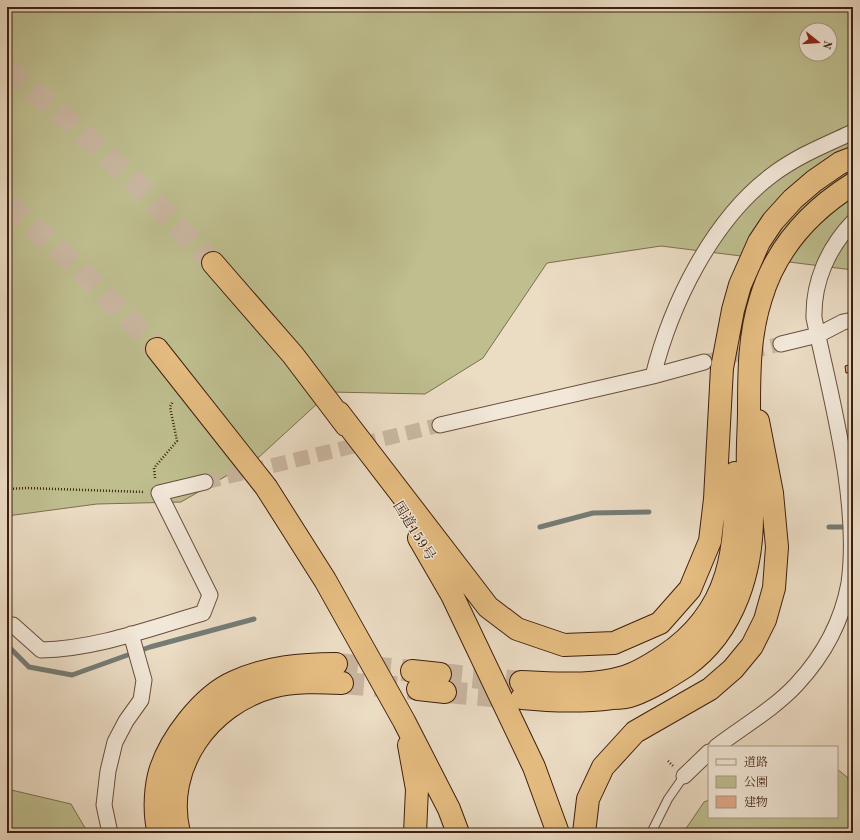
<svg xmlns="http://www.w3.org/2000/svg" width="860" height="840" font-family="'Old Standard TT','Noto Serif JP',serif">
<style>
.green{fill:#bebe8f;stroke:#7e6e4e;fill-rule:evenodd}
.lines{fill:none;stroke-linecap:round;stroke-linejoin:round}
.stream{stroke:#757c75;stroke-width:5}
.building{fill:#e0a988;stroke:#3f1f0e}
.minor-tunnel{stroke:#c9b6a0;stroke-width:15;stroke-dasharray:15 8;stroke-linecap:butt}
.trunk-tunnel{stroke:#c9b6a0;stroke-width:22;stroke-dasharray:22 11;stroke-linecap:butt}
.service-casing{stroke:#6a4e3c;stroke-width:10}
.minor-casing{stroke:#6a4e3c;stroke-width:17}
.trunk-casing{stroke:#3f1f0e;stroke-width:24}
.path{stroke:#3f1f0e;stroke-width:2.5;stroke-dasharray:1 2;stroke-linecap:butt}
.service{stroke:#f2e8d9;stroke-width:8}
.minor{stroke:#f2e8d9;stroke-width:15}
.trunk{stroke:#e6be82;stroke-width:22}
.labels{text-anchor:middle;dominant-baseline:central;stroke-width:3;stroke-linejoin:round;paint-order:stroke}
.street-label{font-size:14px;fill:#3f1f0e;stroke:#f2e8d9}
</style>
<rect width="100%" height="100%" fill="#ebdcc4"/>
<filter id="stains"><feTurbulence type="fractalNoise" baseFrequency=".005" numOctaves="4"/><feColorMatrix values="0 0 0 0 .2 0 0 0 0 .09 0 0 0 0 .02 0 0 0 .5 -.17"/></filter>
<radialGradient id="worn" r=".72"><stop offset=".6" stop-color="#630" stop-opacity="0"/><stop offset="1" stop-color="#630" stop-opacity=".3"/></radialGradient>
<path class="green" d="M7 7H853V270L661 246 547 263 483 358 425 394 330 392 259 457 181 502 97 504 7 516ZM806 30H830V54H806Z
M837 769 853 782V833H683L704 802 709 800V817H837Z
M7 789 71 804 88 833H7Z"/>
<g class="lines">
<path class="stream" d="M540 527 593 513 649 512
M829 527H848
M7 645 29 667 72 675 150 647 254 619"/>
</g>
<path class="building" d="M853 364V372L846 373 845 366Z"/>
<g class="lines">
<path class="minor-tunnel" d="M704 362 781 344
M205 482 440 425"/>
<path class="trunk-tunnel" d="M7 69 65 117 136 183 213 263
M7 204 78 267 157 349
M336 664 412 671
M440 674 521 682
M342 683 418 689
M445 692 517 698"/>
<g class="service-casing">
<path id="service" d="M651 833 668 799 684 776"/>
</g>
<g class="minor-casing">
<path id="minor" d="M781 344 818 335 843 322 853 320
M653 376C671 304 712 220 772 175 797 156 825 145 853 132
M440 425 653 376 704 362
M13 625 41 650C96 649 151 628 203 613L210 595 159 493 205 482
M716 747C742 727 774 709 797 684 823 656 842 621 849 583 860 502 831 398 814 318 813 282 828 248 853 222
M684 776 709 752
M110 833 104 805 108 771 115 742 126 721 141 700 144 680 131 634"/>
</g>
<g class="trunk-casing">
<path id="trunk" d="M213 263 293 355 346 425
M157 349 266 487 325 580 404 721 449 809 458 833
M339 413 488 607 517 629 564 645 614 643 660 623 690 589 710 541 715 499 722 368 733 310 740 285 759 242 773 221 793 199 814 181 840 163 853 158
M419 538 452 595 534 767 558 833
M412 671 440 674
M521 682C554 683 592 687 624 677 638 673 652 664 664 656 732 611 737 548 735 473
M418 689 445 692
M522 698C553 701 581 702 612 698 618 698 626 698 633 695 652 688 669 677 686 666 735 631 753 569 752 511 752 497 749 483 748 468 747 449 749 430 749 411 749 373 749 335 761 298 776 248 810 211 853 184
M409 745 417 789 415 833
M159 833C154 816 155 792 159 775 168 741 202 696 234 682 267 667 301 664 336 664
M179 833C163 767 209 704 272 687 295 681 319 682 342 683
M584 833 588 799 603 767 635 732 710 689 733 669 752 646 765 620 774 588 777 547 772 493 758 421"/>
</g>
<path class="path" d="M155 478 154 468 177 441 170 407 173 401
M7 489 27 488 144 492
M668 761 673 766"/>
<use href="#service" class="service"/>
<use href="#minor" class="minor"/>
<use href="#trunk" class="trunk"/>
</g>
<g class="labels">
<g class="street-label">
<text transform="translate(414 531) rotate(58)">国道159号</text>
</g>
</g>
<rect width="860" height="840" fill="none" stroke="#ebdcc4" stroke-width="24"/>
<rect x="8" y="8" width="844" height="824" fill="none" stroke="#3f1f0e" stroke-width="2"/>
<rect x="12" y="12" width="836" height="816" fill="none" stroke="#3f1f0e"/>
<rect x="708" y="746" width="130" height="72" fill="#f2e8d9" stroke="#aa9888"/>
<rect x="716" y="759" width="20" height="6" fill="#f2e8d9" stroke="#aa9888"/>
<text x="744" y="766" font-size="12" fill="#3f1f0e">道路</text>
<rect x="716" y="776" width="20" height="12" fill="#bebe8f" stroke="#aa9888"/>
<text x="744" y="786" font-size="12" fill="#3f1f0e">公園</text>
<rect x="716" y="796" width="20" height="12" fill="#e0a988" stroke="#aa9888"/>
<text x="744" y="806" font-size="12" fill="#3f1f0e">建物</text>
<g transform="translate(818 42) rotate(107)"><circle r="19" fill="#f2e8d9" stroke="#aa9888"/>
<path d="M0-3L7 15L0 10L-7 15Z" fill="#8f2418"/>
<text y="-6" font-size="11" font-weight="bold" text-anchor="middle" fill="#3f1f0e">N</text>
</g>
<rect width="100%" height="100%" filter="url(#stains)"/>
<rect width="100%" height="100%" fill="url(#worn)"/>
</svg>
